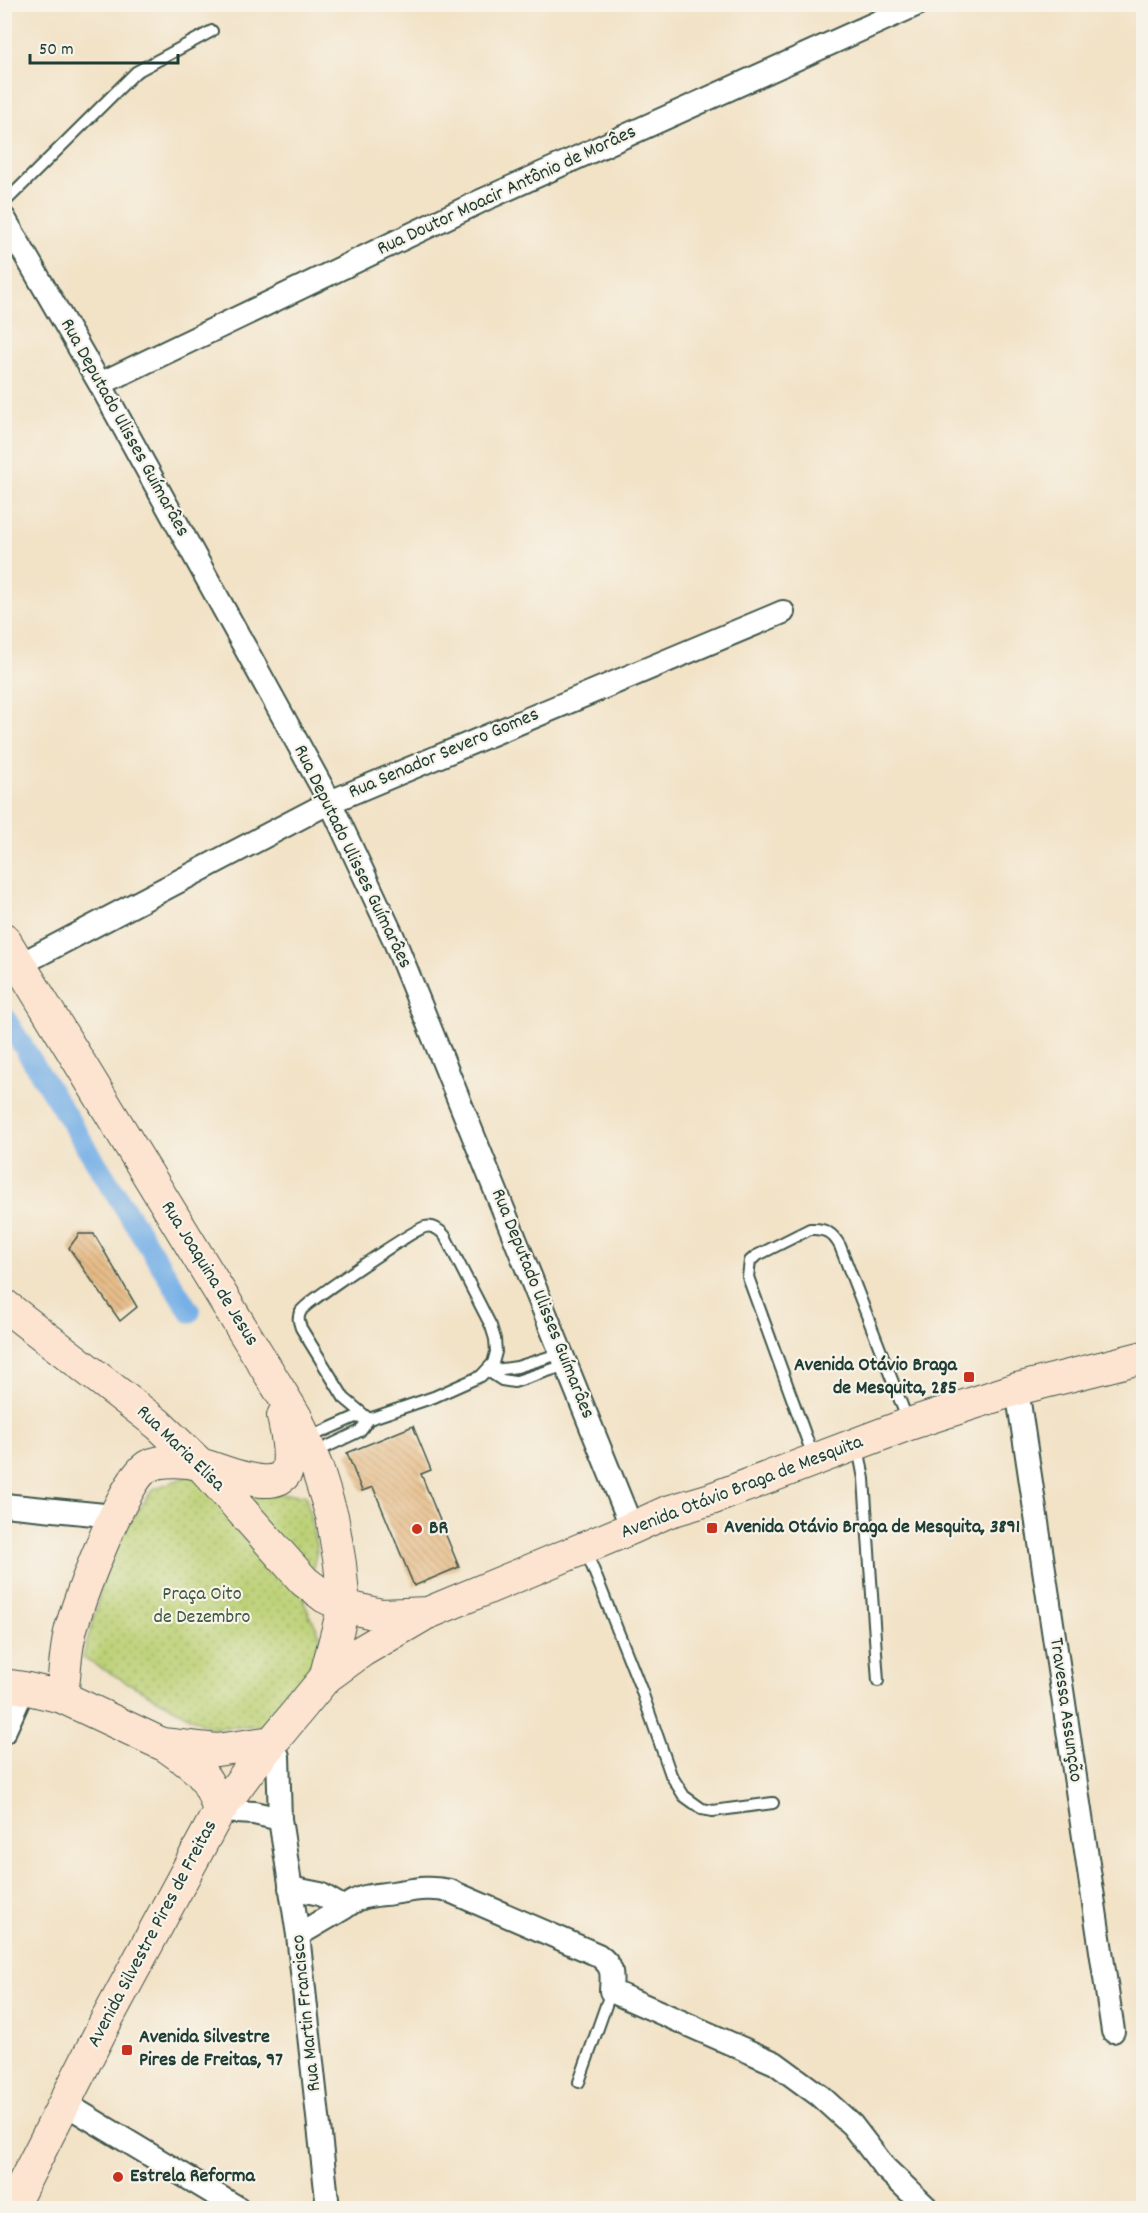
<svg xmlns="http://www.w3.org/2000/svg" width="1148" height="2213" font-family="Dekko,sans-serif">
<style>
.park{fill:url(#park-dots);stroke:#6d8654;stroke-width:1.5}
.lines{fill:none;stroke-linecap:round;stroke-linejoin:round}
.canal{stroke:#77b0e7;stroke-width:21}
.building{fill:url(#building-back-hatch)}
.lane-casing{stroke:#3f564a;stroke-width:14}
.street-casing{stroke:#3f564a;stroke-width:26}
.secondary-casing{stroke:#3f564a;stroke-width:34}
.lane{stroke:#fff;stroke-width:10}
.street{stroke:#fff;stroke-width:22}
.secondary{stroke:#fde4d0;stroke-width:32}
.poi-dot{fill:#c8321e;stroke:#f7f3e8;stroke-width:2}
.labels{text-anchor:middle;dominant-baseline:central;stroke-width:4.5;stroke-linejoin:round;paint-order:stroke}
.street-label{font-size:20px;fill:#1f3d34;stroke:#f7f3e8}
.poi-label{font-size:20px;font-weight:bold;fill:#1f3d34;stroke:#f7f3e8;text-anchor:start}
.park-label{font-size:20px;fill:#3e5a41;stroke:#f7f3e8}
</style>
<defs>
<pattern id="park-dots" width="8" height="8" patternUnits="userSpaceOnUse" patternTransform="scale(1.5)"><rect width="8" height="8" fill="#bbd074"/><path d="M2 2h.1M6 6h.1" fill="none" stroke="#97aa60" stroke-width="1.8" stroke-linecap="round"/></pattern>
<pattern id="building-back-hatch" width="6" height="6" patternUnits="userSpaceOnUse" patternTransform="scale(1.5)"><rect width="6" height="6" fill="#e7bb86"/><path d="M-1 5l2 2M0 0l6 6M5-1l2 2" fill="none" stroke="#bb996e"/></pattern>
</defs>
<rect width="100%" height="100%" fill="#f7f3e8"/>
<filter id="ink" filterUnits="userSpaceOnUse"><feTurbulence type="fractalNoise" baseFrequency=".0167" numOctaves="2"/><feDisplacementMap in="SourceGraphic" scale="12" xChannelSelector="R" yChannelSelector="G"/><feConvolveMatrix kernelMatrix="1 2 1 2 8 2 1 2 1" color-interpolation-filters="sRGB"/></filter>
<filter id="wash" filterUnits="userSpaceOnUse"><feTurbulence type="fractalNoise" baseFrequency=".008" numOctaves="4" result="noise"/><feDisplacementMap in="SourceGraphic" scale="24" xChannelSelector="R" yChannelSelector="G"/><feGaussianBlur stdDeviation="1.35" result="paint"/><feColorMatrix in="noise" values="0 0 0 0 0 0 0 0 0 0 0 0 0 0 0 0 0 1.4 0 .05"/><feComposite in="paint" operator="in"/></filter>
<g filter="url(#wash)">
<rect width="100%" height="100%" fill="#f2e2c6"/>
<path class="park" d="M188 1476 249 1492 306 1495 317 1551 304 1603 320 1635 331 1648 266 1725 210 1728 83 1658 111 1550 153 1489Z"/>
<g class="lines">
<path class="canal" d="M4 1016 190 1312"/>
</g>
<g id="blocks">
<path class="building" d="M79 1234H94L137 1307 120 1321 69 1248Z
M413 1426 431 1470 421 1474 459 1567 414 1586 373 1487 362 1491 347 1453Z"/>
</g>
</g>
<g filter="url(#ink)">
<use href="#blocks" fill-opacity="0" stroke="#3f564a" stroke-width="1.5"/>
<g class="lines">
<g class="lane-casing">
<path id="lane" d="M1139 4 1144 9
M4 203 136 72 212 31
M488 1371 502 1380 514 1382 566 1365
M488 1371 517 1367 562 1353
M308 1438 355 1417 369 1419 434 1397 481 1376 493 1363 496 1352 495 1339 491 1326 445 1236C440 1230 434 1225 425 1227 415 1229 306 1302 301 1311 297 1317 299 1322 301 1328L344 1398 369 1419
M858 1447 864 1479 878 1681
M314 1453 360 1431 369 1419
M813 1456 748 1277 750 1261 756 1256 810 1229C825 1228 833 1233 840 1246L908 1421
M586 1551 641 1689 671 1775 684 1796 702 1809 713 1811 773 1803
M579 2082 611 1991"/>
</g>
<g class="street-casing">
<path id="street" d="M4 218 100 384 330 802 393 937 632 1528
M100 384 483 200 918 4
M5 969 19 965 330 802 783 612
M1017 1389 1113 2031
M4 1505 114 1516
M4 1732 24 1688
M272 1742 278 1756 280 1819 298 1935 328 2208
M219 1811 254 1813 280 1819
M290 1888 320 1894 344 1908C362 1894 372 1896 393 1893 413 1890 429 1886 450 1891L598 1955C614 1967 612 1973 611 1991L775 2063 820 2096 852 2125 885 2168 927 2208
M298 1935 344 1908
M64 2103 238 2208"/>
</g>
<g class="secondary-casing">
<path id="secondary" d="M4 939 296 1417 317 1468 332 1516 340 1564 344 1606 325 1678
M4 1305 158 1424 200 1464 304 1581 325 1597 344 1606 381 1615 428 1613 632 1528 667 1512 711 1499 909 1424 1017 1389 1144 1357
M4 1685 24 1688 62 1697 162 1744 217 1750 272 1742
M62 1697C65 1674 65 1647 72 1625 81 1595 124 1478 148 1466 163 1459 187 1461 203 1465 222 1470 282 1498 288 1466 291 1450 286 1431 283 1416
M166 1746C197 1768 208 1773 219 1811
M11 2208 107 2019 219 1811 250 1769 325 1678 362 1651 422 1616"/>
</g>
<use href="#lane" class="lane"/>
<use href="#street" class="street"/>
<use href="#secondary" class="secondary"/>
</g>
</g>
<g class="poi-dot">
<rect x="963" y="1371" width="12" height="12" rx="3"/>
<rect x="706" y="1522" width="12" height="12" rx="3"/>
<circle cx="417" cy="1529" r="6"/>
<rect x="121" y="2044" width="12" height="12" rx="3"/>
<circle cx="118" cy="2177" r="6"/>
</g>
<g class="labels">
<g class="street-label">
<text transform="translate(507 191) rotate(-25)">Rua Doutor Moacir Antônio de Morâes</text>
<text transform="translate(124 428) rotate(61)">Rua Deputado Ulisses Guímarâes</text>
<text transform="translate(444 754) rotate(-23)">Rua Senador Severo Gomes</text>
<text transform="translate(352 857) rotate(64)">Rua Deputado Ulisses Guímarâes</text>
<text transform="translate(209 1274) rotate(58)">Rua Joaquina de Jesus</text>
<text transform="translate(542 1304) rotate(68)">Rua Deputado Ulisses Guímarâes</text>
<text transform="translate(180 1449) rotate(44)">Rua Maria Elisa</text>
<text transform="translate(742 1488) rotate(-21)">Avenida Otávio Braga de Mesquita</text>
<text transform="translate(1065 1710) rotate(82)">Travessa Assunção</text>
<text transform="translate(153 1934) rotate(-62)">Avenida Silvestre Pires de Freitas</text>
<text transform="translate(307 2013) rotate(-96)">Rua Martin Francisco</text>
</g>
<g class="poi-label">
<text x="957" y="1366" text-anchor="end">Avenida Otávio Braga<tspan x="957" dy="23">de Mesquita, 285</tspan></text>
<text x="724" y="1528">Avenida Otávio Braga de Mesquita, 3891</text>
<text x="429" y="1529">BR</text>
<text x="139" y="2038">Avenida Silvestre<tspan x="139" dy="23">Pires de Freitas, 97</tspan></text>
<text x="130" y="2177">Estrela Reforma</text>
</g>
<g class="park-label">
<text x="202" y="1595">Praça Oito<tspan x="202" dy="23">de Dezembro</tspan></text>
</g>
</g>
<rect width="1148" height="2213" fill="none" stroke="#f7f3e8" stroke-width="24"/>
<path d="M30 54v9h148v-9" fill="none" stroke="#1f3d34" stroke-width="3"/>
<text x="39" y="54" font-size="18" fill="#1f3d34" stroke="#f7f3e8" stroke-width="4.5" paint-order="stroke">50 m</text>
</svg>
